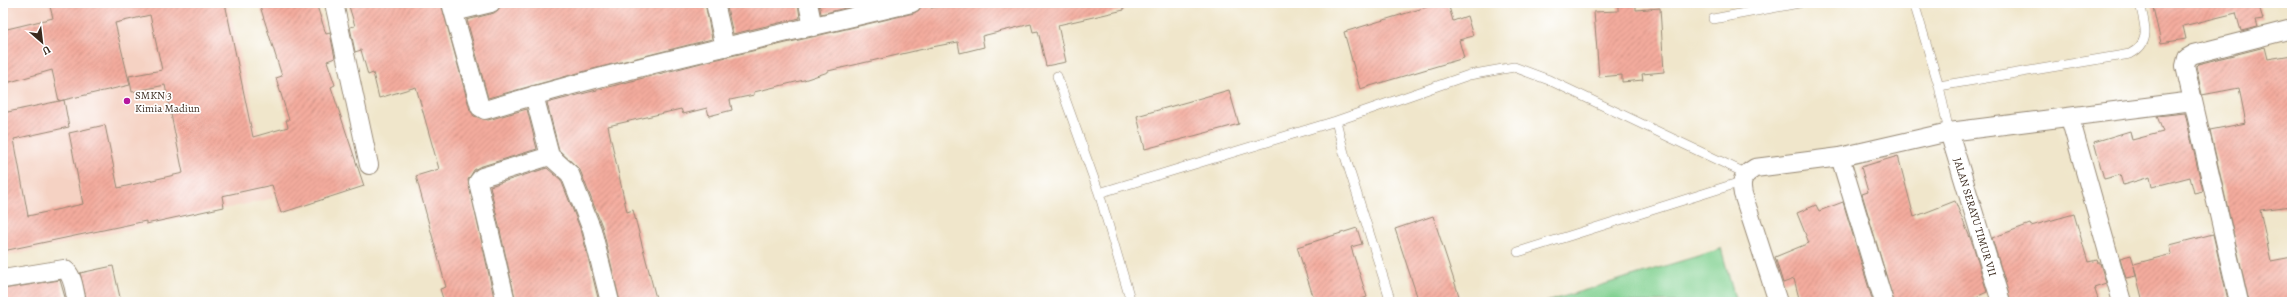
<svg xmlns="http://www.w3.org/2000/svg" width="2295" height="305" font-family="Alegreya,serif">
<style>
.built{fill:#f5d2c3}
.green{fill:#80d08f;stroke:#5e7d56}
.building{fill:url(#building-hatch)}
.lines{fill:none;stroke-linecap:round;stroke-linejoin:round}
.lane-casing{stroke:#968874;stroke-width:10}
.street-casing{stroke:#968874;stroke-width:20}
.lane{stroke:#fff;stroke-width:9}
.street{stroke:#fff;stroke-width:18}
.poi-dot{fill:#b5179e;stroke:#fff;stroke-width:1.5}
.labels{text-anchor:middle;dominant-baseline:central;stroke-width:3.5;stroke-linejoin:round;paint-order:stroke}
.poi-label{font-size:11px;fill:#3b2a1e;stroke:#fff;text-anchor:start}
.street-label{font-size:11px;fill:#3b2a1e;stroke:#fff}
</style>
<defs>
<pattern id="building-hatch" width="6" height="6" patternUnits="userSpaceOnUse"><rect width="6" height="6" fill="#f4ac9e"/><path d="M-1 1l2-2M0 6l6-6M5 7l2-2" fill="none" stroke="#c78c80"/></pattern>
</defs>
<rect width="100%" height="100%" fill="#fff"/>
<filter id="ink" filterUnits="userSpaceOnUse"><feTurbulence type="fractalNoise" baseFrequency=".025" numOctaves="2"/><feDisplacementMap in="SourceGraphic" scale="8" xChannelSelector="R" yChannelSelector="G"/><feConvolveMatrix kernelMatrix="1 2 1 2 8 2 1 2 1" color-interpolation-filters="sRGB"/></filter>
<filter id="wash" filterUnits="userSpaceOnUse"><feTurbulence type="fractalNoise" baseFrequency=".012" numOctaves="4" result="noise"/><feDisplacementMap in="SourceGraphic" scale="16" xChannelSelector="R" yChannelSelector="G"/><feGaussianBlur stdDeviation="0.9" result="paint"/><feColorMatrix in="noise" values="0 0 0 0 0 0 0 0 0 0 0 0 0 0 0 0 0 1.4 0 .05"/><feComposite in="paint" operator="in"/></filter>
<g filter="url(#wash)">
<rect width="100%" height="100%" fill="#f0e6cb"/>
<path class="built" d="M3 3H228L274 198 3 257Z"/>
<path class="green" d="M1721 248 1736 302H1546L1721 249Z"/>
<g id="blocks">
<path class="building" d="M49 3H225L253 137 288 127 286 120H289L276 78 282 76 259 3H316L326 34 330 33 335 58 327 61 335 85 331 87 364 186 281 213 272 185 222 196 224 207 146 224V221L3 251V113L64 100 69 127 14 139 28 216 83 204 69 133 105 125 118 188 183 173 165 85 132 92 129 76 162 70 150 15 115 23 130 85 59 101 52 70 3 84V30L53 18Z
M348 3H441L470 110 474 116 488 120 527 109 537 149 479 167 474 170 468 180 495 302H444L440 289 446 287 416 176 439 169 416 87 379 98 373 73 368 75 361 50 355 52 350 27 355 26Z
M501 3H705L712 39 589 70 488 98 467 20 494 13 498 10Z
M726 3H798L800 18 733 34Z
M819 3H866L821 14Z
M922 3H931V8L955 3H1123L1124 10 1058 25 1066 62 1046 66 1038 31 1033 32 1031 24 982 36 984 47 960 53 958 42 932 47 828 71V72L804 80 754 92V95L730 100 732 110 709 116 707 108 683 114 681 109 608 126 627 212 633 210 657 302H620L602 226 580 170 559 150 547 103 701 63 914 13 919 10Z
M1440 3H1448L1453 21 1467 16 1473 36 1459 40 1464 58 1360 89 1344 32Z
M1618 3H1636V10L1660 8 1664 72 1642 74 1643 80 1622 82V75L1599 77 1594 12 1618 11Z
M2152 3H2258L2263 19 2256 20 2258 27 2241 31 2236 13 2183 26 2186 39 2161 43Z
M2265 47 2268 59 2292 55V206L2260 210 2271 261 2292 257V302H2249L2210 130 2246 123 2239 88 2202 95 2196 66 2198 64Z
M1229 90 1239 124 1145 149 1137 116Z
M2185 113 2203 191 2194 193 2190 177 2152 187 2150 177 2123 185 2120 175 2104 179 2094 142 2130 131 2132 140 2163 132 2157 116Z
M1898 156 1914 217 1955 201 1973 245 1987 292 1965 302H1894L1862 194 1868 192 1861 167Z
M547 168 561 180 582 233 599 302H516L490 186Z
M1843 202 1873 302H1800L1794 279 1783 283 1775 257 1809 243 1797 213 1816 205 1819 211Z
M2074 214 2088 262 2097 260 2098 263H2100L2106 283 2094 287 2099 302H2011L1992 238 2030 224 2031 226Z
M1433 216 1461 302H1419L1395 229Z
M1357 228 1362 244 1351 247 1367 297 1353 302H1315L1297 247Z
M2213 234 2228 300 2219 302H2143L2134 266 2136 276 2126 278 2120 258 2131 255 2134 264 2172 254 2170 245Z
M113 266 121 302H87L80 273Z
M60 280 66 301 3 302V289Z"/>
</g>
</g>
<g filter="url(#ink)">
<use href="#blocks" fill-opacity="0" stroke="#968874" stroke-width="1"/>
<g class="lines">
<g class="lane-casing">
<path id="lane" d="M1914 3 1939 86 1949 132
M1713 19 1799 3
M1057 76 1099 193
M1939 86 2130 54C2153 42 2144 24 2140 3
M1336 121 1469 75 1514 67 1549 80 1745 173
M1518 252 1741 182
M1131 302 1099 193 1336 121 1344 153 1391 302"/>
</g>
<g class="street-casing">
<path id="street" d="M334 3 369 165
M451 3 480 107 485 110C626 67 770 37 912 3
M715 3 725 47
M808 3 813 27
M454 12 491 3
M534 95 550 156 570 174 592 230 610 302
M2070 118 2122 302
M1949 132 2001 302
M1840 157 1884 302
M3 279 64 269C74 275 74 292 77 302
M506 302 478 182 482 177 550 156
M1778 302 1743 194C1740 180 1743 175 1755 168L1840 157 1949 132 2193 101
M2239 302 2185 66 2187 58 2194 54 2292 29"/>
</g>
<use href="#lane" class="lane"/>
<use href="#street" class="street"/>
</g>
</g>
<circle class="poi-dot" cx="127" cy="101" r="4"/>
<g class="labels">
<g class="poi-label">
<text x="135" y="95">SMKN 3<tspan x="135" dy="13">Kimia Madiun</tspan></text>
</g>
<g class="street-label">
<text transform="translate(1975 217) rotate(73)">JALAN SERAYU TIMUR VII</text>
</g>
</g>
<rect width="2295" height="305" fill="none" stroke="#fff" stroke-width="16"/>
<g transform="translate(42 42) rotate(152)" stroke="#ffffff" stroke-width="3" paint-order="stroke">
<path d="M0-3L7 15L0 10L-7 15Z" fill="#3b2a1e"/>
<text y="-6" font-size="11" font-weight="bold" text-anchor="middle" fill="#3b2a1e">U</text>
</g>
</svg>
